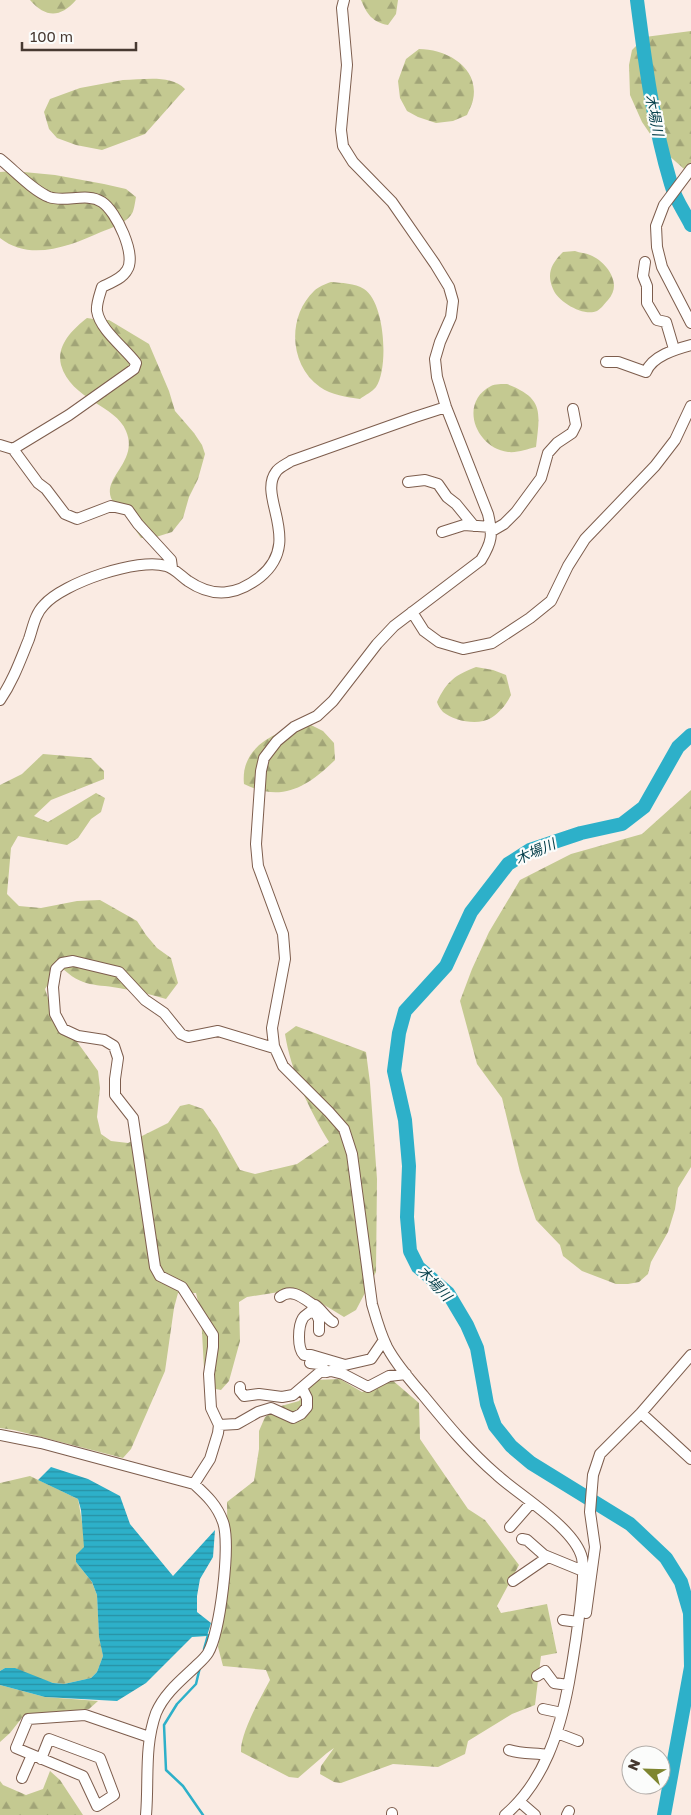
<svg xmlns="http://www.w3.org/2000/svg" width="691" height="1815" font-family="'Golos Text','Noto Sans JP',sans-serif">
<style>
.forest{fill:url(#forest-firs)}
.water{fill:url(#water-rules)}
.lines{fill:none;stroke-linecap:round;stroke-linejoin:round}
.stream{stroke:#2db0c9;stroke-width:2.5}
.river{stroke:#2db0c9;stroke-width:14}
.minor-casing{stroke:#7d5d4d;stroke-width:12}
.minor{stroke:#fff;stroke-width:10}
.labels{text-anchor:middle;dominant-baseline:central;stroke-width:4.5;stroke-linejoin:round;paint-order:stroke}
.water-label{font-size:14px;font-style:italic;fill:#08414c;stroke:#fbfcfb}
</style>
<defs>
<pattern id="forest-firs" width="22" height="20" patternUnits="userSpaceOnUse" patternTransform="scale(1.25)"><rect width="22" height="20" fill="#c4c991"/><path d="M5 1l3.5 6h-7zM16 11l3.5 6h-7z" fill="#a1a477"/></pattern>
<pattern id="water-rules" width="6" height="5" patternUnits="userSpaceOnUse" patternTransform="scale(1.25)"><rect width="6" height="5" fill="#2db0c9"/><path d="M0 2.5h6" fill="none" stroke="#2890a4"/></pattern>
</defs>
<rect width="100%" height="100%" fill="#faebe3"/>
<path class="forest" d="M30 0H76C60 18 46 18 30 0Z
M361 0H398L396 14 388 25C372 22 367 14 361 0Z
M691 31V175L659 147 642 122 630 95 629 65 632 50 645 37Z
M419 49C446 49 480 67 473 100 472 105 469 110 467 115L453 121 436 123 418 117 407 111 400 98 398 81 406 59Z
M123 80C143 80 170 74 185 89L145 134 102 150 76 145 57 138 49 129 44 112 50 99 80 88Z
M13 171 55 175 104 184 126 189 136 197C135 202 134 212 131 215 124 224 111 228 101 232 70 246 30 262 0 238V172Z
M575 251C580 253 586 253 590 255 607 262 623 284 608 300 605 303 601 309 597 311 584 317 558 302 553 289 546 273 552 263 563 252Z
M331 282C341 283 355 283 364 289 385 302 389 368 376 387 372 392 365 395 360 399 347 397 331 395 320 387 289 365 287 317 314 291 318 287 325 284 331 282Z
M87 318 100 320H109L149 344 169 391 175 411 194 433 202 445 205 454 198 479 189 497 183 518 172 532 156 537 141 538C136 531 131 523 126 516 122 510 114 505 111 498 103 477 139 461 126 431 116 405 71 400 61 365 56 345 73 329 87 318Z
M507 384C544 398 540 412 536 447 527 449 518 453 508 452 476 448 458 403 491 386 495 384 502 384 507 384Z
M476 667 493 670 506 675 511 695C506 705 500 712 491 718 478 726 454 721 443 712 440 709 438 705 437 702 447 681 455 675 476 667Z
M309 724 323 731 334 743 335 760C307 787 282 803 244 784 240 746 277 730 309 724Z
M43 754 91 758 104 771V779L51 800 34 816 48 822 96 793 105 798 101 812 91 819 78 838 67 845 18 836 11 848 7 894 19 906 41 908 77 901 100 900 137 921 146 935 157 948 171 958 178 983 166 999C152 995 138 991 124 989 95 983 83 989 60 966L45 989 50 1004 98 1071 100 1088 97 1117 101 1134 111 1141 128 1143 168 1123 180 1106 189 1104 203 1109 217 1129 240 1170 255 1174 297 1164 329 1142C309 1109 291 1072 285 1034L296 1026 366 1052 370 1083 377 1179 376 1272 356 1310 344 1317 298 1289 247 1297 239 1302 240 1341 229 1381 221 1390 205 1387 201 1314 196 1293H178L174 1308 165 1371 131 1449 123 1458 14 1430 0 1428V785L22 774Z
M691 790V1167L678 1188 675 1209 668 1232 651 1262 648 1274 639 1282 628 1284H616L582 1271 563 1256 560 1245 536 1220 520 1172 502 1098 477 1064 460 1001 472 969 489 932 520 880 571 854 642 834Z
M340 1379 362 1392 391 1379 419 1403 420 1439 468 1509 485 1520 519 1565 497 1606 501 1613 547 1604 557 1653 541 1656 535 1705 512 1714 468 1741 465 1754 438 1767 393 1764 341 1783 334 1782 320 1774 321 1766 334 1748 327 1753 298 1778 289 1777 241 1752C240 1733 261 1697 270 1680L266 1670 223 1666 218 1647 228 1589 227 1502 254 1481 259 1449V1431L265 1417 281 1406 299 1401 316 1380Z
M30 1476 78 1499 85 1539 84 1547 76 1562 92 1582 97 1595 99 1636 103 1656 97 1672 91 1678 64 1684 53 1683 5 1668 0 1671V1483Z
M0 1685 45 1697 98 1701 89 1709 25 1714 10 1733 0 1742Z
M50 1771 60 1780 83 1815H0V1781L3 1785 26 1795 43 1789Z"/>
<path class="water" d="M51 1467 88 1479 120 1496 130 1524 173 1576 215 1530 213 1557 200 1579 197 1596V1612L211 1623 207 1636 192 1637 146 1683 117 1701 45 1697 0 1685V1671L5 1668H15L53 1683 64 1684 91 1678 97 1672 103 1656 99 1637 97 1595 92 1582 76 1562V1555L84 1547 81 1510 78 1499 38 1480Z"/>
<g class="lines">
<path class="stream" d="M204 1649 208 1635
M200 1667 196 1684 177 1704 164 1725 166 1770 183 1786 203 1815"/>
<path class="river" d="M637 0C645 62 653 124 671 184 675 199 684 211 691 225
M664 1815 691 1667 690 1613 681 1582 666 1558 630 1524 531 1463 511 1446 495 1426 487 1404 477 1348 467 1325 448 1293 418 1267 410 1251 407 1217 409 1166 405 1120 394 1071 399 1033 405 1011 446 966 471 912 508 864 530 850 581 833 622 824 644 807 678 747 691 735"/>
<g class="minor-casing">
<path id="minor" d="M344 0 342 8 347 65 341 130 343 146 353 162 392 202 435 264 449 287 453 301 451 317 440 342 435 359 437 377 446 407 488 514C493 535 492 542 481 560L394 626 377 644 333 701 317 716 294 727 277 741 264 758 261 771 256 844 258 866 283 934 285 959 272 1028 274 1046 283 1066 329 1112 344 1129 352 1154 372 1304C376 1318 380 1333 387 1347 396 1364 410 1380 423 1395 446 1423 469 1451 497 1475 520 1496 575 1528 582 1558 585 1572 582 1586 581 1600 578 1627 574 1654 569 1682 560 1731 544 1782 505 1815
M0 159C14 170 32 190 49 197 65 203 87 192 102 202 116 211 137 255 127 270 122 279 110 283 102 287 100 294 96 304 97 311 100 330 125 348 136 363L134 369 69 415 13 449
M691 169 664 205 656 226 657 247 662 267 691 323
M645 262 643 276 647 286V303L657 320 666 322 674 349
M606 362H618L646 372C652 356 676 349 691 345
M0 445 13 449 38 483 46 489 65 514 77 519 111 506 128 510 138 524 171 560 172 568
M408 482 425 480 438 484 447 497 456 504 474 526
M492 531 504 524 516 512 541 478 548 453 557 443 572 433 576 425 573 409
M442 532 464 525 491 527
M412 612 424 631 439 642 463 649 492 643 530 618 551 601 568 566 585 539 655 466 675 440 691 406
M0 700C13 681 20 661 29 639 33 627 35 614 44 605 63 583 139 557 166 566 174 568 181 576 188 581 213 598 236 596 260 577 304 541 257 497 276 472 279 467 287 464 291 461L415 417 446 407
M280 1297C291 1288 302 1297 312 1304L313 1312
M315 1305C322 1310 326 1318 333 1322
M319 1331V1320L316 1313 310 1312C308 1314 305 1315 303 1318 298 1326 297 1348 304 1355H311L345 1365 371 1359 384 1340
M310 1363 319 1364 327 1372
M240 1387V1391L244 1396 259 1394 282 1397 293 1395 320 1372 331 1371 343 1374 368 1387 389 1376 406 1374
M641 1413 691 1459
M219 1425 237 1424 258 1412 271 1408 293 1418 301 1414 307 1407V1398L302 1388
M0 1435 41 1443 194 1484C207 1496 217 1505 223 1522 231 1544 220 1633 208 1653 205 1658 199 1663 195 1667 180 1681 164 1694 156 1713 144 1746 149 1781 146 1815
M194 1484 210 1459 218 1433 219 1425 211 1408 209 1374 213 1347V1335L182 1287 160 1276 155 1267 133 1118 115 1095V1079L118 1058 114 1046 104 1040 78 1036 63 1029 55 1014 53 987 56 969 62 963 73 961 119 972 145 1000 164 1013 181 1034 188 1037 218 1031 274 1048
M510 1527 531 1503
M522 1539 527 1540 544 1555 583 1571
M513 1581 548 1557
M586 1613 595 1547 590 1512 593 1475 600 1454 641 1413 691 1355
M563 1620 578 1622
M537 1676 545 1671 554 1683 568 1685
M543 1709 562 1713
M557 1733 578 1741
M509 1750C521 1754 535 1753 548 1755
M41 1759 49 1739 100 1758 114 1795 97 1806 83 1776 16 1748 28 1719 85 1715 149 1737
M22 1778 32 1755
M520 1802 535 1815
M392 1813V1815
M567 1815 569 1811"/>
</g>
<use href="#minor" class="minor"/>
</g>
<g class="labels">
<g class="water-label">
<text transform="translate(655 115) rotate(79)">木場川</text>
<text transform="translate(535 851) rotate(-24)">木場川</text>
<text transform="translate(435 1283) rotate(47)">木場川</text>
</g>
</g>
<g transform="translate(646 1770) rotate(293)"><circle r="24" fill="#fbfcfb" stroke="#b3aeaa"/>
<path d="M0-4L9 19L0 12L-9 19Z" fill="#7e8530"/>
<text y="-8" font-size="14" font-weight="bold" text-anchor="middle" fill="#473931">N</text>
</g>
<path d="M22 42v8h114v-8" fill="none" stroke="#473931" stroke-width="2.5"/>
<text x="30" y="42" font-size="15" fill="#473931" stroke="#fbfcfb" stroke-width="4" paint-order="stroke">100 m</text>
</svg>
